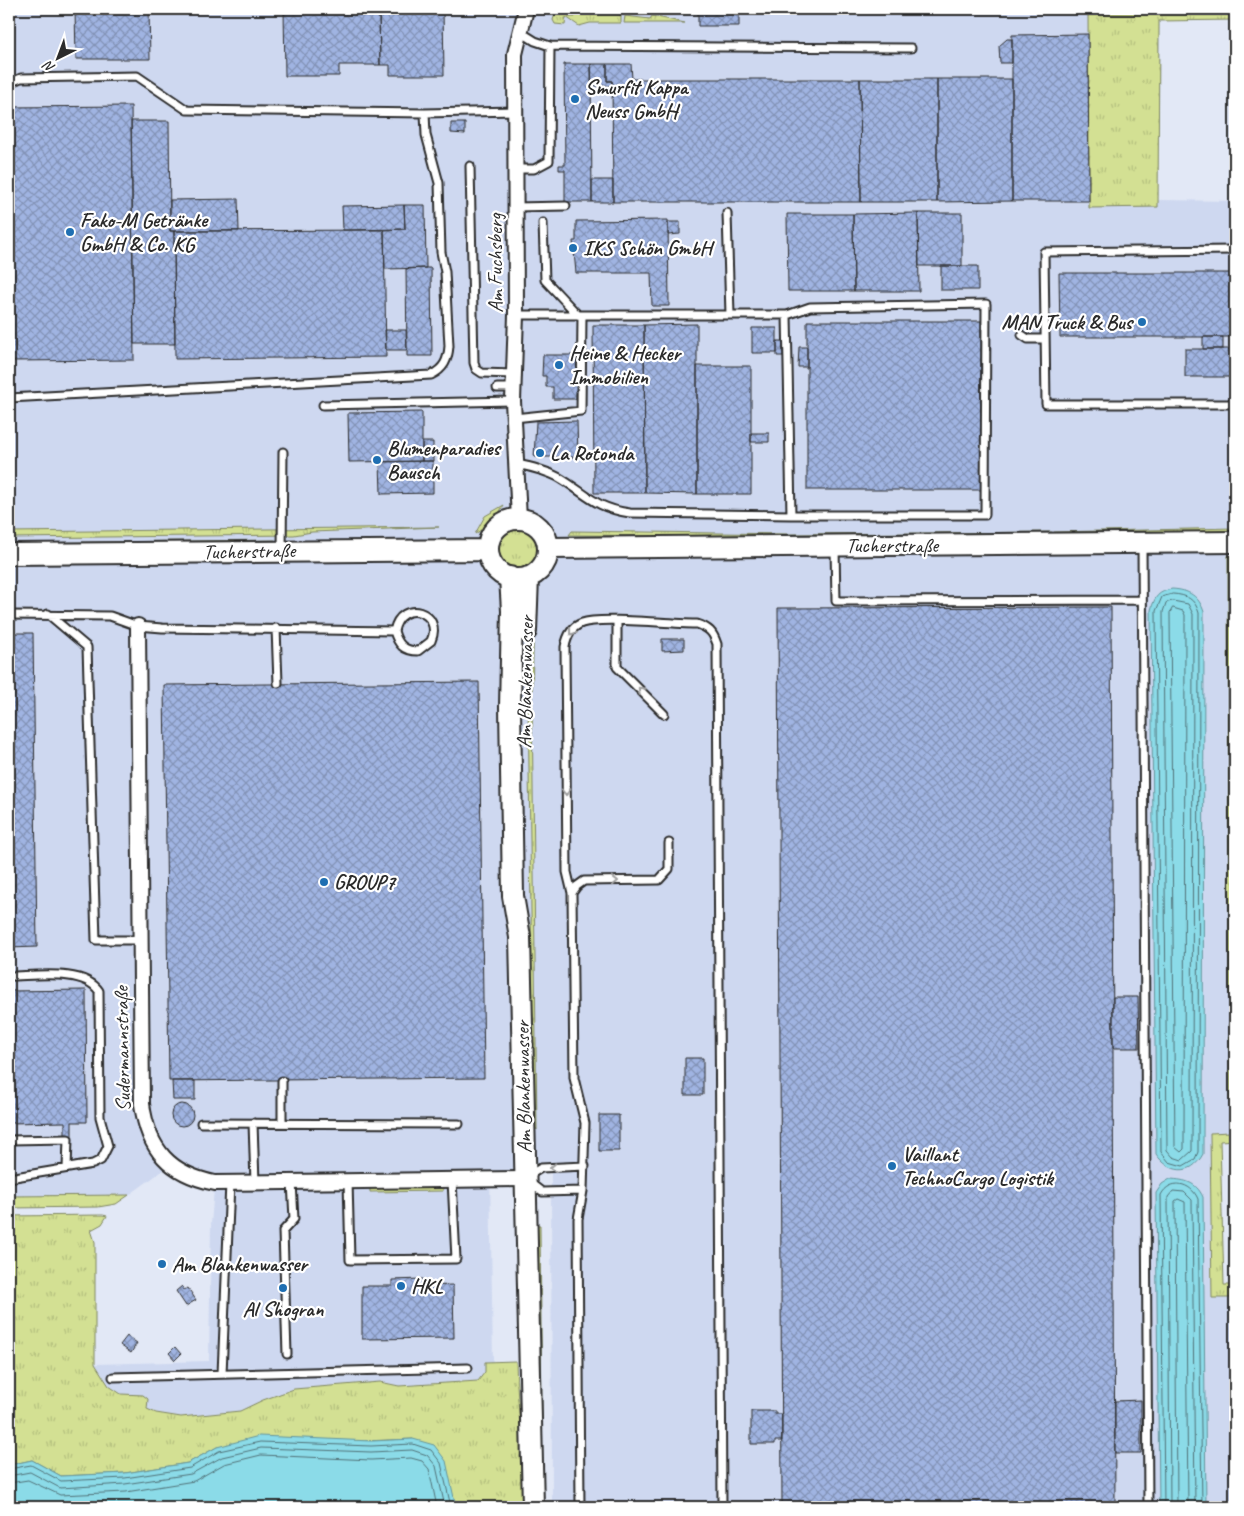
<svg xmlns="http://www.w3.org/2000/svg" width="1244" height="1516" font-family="Caveat,sans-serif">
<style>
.built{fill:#ced8f0}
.grass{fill:url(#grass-tufts);stroke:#7f865f}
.water{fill:#8bdbe8;stroke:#65959c}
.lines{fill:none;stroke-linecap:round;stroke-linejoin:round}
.shore{stroke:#517177;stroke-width:1}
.building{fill:url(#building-cross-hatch);stroke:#2b2b2b}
.lane-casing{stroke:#2b2b2b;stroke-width:11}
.street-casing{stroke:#2b2b2b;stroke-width:18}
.secondary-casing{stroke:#2b2b2b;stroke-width:24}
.lane{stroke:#fff;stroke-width:7}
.street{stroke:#fff;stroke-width:14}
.secondary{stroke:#fff;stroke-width:20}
.oneway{stroke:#a0a0a0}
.poi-dot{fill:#1f6fb2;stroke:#fff;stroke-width:2}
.labels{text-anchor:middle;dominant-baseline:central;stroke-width:4.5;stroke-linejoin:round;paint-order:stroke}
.poi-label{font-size:21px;font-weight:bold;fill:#2b2b2b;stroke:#fff;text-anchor:start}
.street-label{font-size:21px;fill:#2b2b2b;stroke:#fff}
</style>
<defs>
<pattern id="grass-tufts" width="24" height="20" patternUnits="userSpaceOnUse" patternTransform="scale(1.25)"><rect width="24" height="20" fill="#d3e093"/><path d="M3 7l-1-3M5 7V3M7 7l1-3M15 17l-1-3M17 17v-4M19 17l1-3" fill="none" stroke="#b5c07f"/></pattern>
<pattern id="building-cross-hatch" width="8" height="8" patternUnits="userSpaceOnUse" patternTransform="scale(1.25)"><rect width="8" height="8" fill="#a0b4e2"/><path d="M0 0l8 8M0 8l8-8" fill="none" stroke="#8393b7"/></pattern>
</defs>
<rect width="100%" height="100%" fill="#e2e8f6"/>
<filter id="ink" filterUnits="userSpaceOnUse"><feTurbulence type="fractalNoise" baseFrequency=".02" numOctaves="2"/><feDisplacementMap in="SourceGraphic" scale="10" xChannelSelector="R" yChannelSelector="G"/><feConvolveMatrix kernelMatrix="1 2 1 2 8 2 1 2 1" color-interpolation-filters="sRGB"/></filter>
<g filter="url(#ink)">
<path class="built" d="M9 9H1235V11L1160 12 1158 200 1235 201V523H1231L1228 556 1230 1132 1210 1133 1212 1297 1234 1298V1507H552L551 1171 490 1172 493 1362H485V1372L478 1381 399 1386 380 1382 294 1389 263 1400 240 1411 181 1417 156 1413 147 1409 134 1394 122 1395 109 1386 95 1364 209 1361 211 1224 215 1177 205 1176 176 1161 129 1195 9 1196Z"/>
<path class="grass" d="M557 9H569V17H575V9L621 15V23H590L579 26 566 17 565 25 555 24 553 20Z
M1235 11V20L1159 21 1158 207 1089 208 1088 13Z
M625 16 650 19 652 16 685 23H624Z
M504 505 493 522 475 534 485 516Z
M497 548a22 22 0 1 1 44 0a22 22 0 1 1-44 0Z
M439 527 312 532 294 535 9 538V532Z
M1235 528V531L1054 535V532Z
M572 531 791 534 1052 532V534L780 537 569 535Z
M275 540 273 543 9 546V543Z
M1235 555V1140L1220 1141 1224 1285H1235L1234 1507V1298H1212L1210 1133 1230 1132 1228 556Z
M530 602 534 604 532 698 537 1130 534 1125 528 698Z
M443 1187V1191L370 1192V1188Z
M129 1195 116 1204 98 1207 9 1208V1196Z
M103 1215 107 1216 102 1224 91 1230 95 1242V1364L109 1386 121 1394 143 1395 148 1399 147 1409 156 1413 181 1417 240 1411 263 1400 294 1389 380 1382 399 1386 478 1381 485 1372V1362L516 1361C517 1410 525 1458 525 1507H456V1503L413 1439 217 1447 188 1463 125 1473 61 1476 32 1460 9 1465V1216Z
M536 1225H540L543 1507H540Z"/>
<path class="water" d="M1172 589C1189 590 1199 596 1204 612L1203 1154C1191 1177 1169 1173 1156 1154L1151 610C1155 596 1158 592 1172 589Z
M1170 1179C1186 1180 1196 1182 1203 1197L1206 1507H1159L1156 1193 1162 1184Z
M259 1436 371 1441 413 1439 434 1445 446 1461 456 1507H9V1465L32 1460 61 1476 125 1473 188 1463 217 1447Z"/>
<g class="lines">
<path class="shore" d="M1173 594C1187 595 1195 599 1199 613L1198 1152 1195 1159 1183 1166 1169 1162 1161 1152 1156 611 1162 597Z
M1173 601 1188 604 1193 614 1192 1151 1182 1160 1173 1157 1167 1150 1163 612 1166 603Z
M1173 608 1183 611 1185 615 1184 1149 1181 1152 1175 1147 1170 613Z
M9 1469 31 1465 61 1481 125 1478 190 1468 219 1451 260 1442 371 1446 413 1444 431 1450 441 1463 451 1507
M9 1476 30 1472 60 1488 125 1484 191 1474 222 1457 261 1448 371 1452 412 1450 427 1455 436 1466 445 1507
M9 1483 28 1480 60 1495 126 1492 194 1481 224 1464 261 1455 371 1460 411 1458 422 1461 429 1469 437 1507
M1164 1507 1161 1195C1170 1178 1191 1182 1198 1199L1202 1507
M1170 1507 1168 1197 1173 1191 1184 1192 1192 1200 1195 1507
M1177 1507 1175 1201 1178 1199 1185 1202 1188 1507"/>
</g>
<path class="building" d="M75 9H149L150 59H76Z
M284 9H379L380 65H339V76H285Z
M379 9H443L444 75H390V65H380Z
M698 9H739V26H698Z
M1088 34 1089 201H1012V35Z
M1007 39H1012V63H1000L999 46Z
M564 64H591L592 202H565V170H559V165H565Z
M591 64H607V81H612V86H592Z
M607 64H631L632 79H860L861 202H613L612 81H607Z
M860 79H937V202H861Z
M937 79H1012V201L937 202Z
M131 106 134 360 9 361V107Z
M131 121H169L170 231H174L175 344H134Z
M451 123H465V134L451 133Z
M592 180H613V202H592Z
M238 199 239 231H170V200Z
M404 205H425L426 268 385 269 384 230 405 229Z
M404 205 405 229 343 230 342 206Z
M918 213 919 291H854L853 214Z
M918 213H962V266H919Z
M787 214H853L854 291H788Z
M668 220 669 306H652L651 273H576L573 241H576V221Z
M668 222H680V234L668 235Z
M384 230 386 357 175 359 174 231Z
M941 266H978V290H941Z
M426 268H431L432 356H407L406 269Z
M1059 273H1235V337H1060Z
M807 321H981V490H807Z
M697 324V494L645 493 644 325Z
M593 325H644L645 493H594Z
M752 328H777V353H752Z
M385 330H406L407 350H386Z
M1203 337H1223V349H1203Z
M777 341H783V356H777Z
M799 347H807V367H798Z
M1185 349H1235V377H1185Z
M543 355H577L576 399H553V387H546V376H542Z
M697 366H751V494H697Z
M422 412V461L349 462 348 413Z
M577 421 578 457H534L536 422Z
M751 433H769V442H751Z
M422 442H433V461H422Z
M433 461V493L381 494 380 462Z
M1111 607 1115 1507H782L778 608Z
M9 633H33L37 947 9 948Z
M662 639H684V650L662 651Z
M479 682 484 1078 169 1081 164 685Z
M86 990 87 1122H72V1138L65 1137V1122L9 1123V991Z
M1113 997H1138L1139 1048H1113Z
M685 1058H703V1095H685Z
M172 1081H195V1100H173Z
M171 1115a11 11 0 1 1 22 0a11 11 0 1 1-22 0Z
M599 1115H619V1151H599Z
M423 1279V1286L453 1285 454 1338 362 1339V1286H392V1280Z
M182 1286 184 1290 188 1288 196 1300 186 1306 176 1291Z
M127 1336 137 1343 131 1353 120 1345Z
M175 1347 181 1354 175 1360 169 1353Z
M1141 1400V1453H1115V1401Z
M751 1411H775V1414H782V1441H775V1444H751Z"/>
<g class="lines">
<g class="lane-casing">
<path id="lane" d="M519 31 535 41 550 46 911 48
M9 83 21 78 137 76 187 110 425 113 515 111
M470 166 474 363 476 369 482 373 513 374
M515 169H534L549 161 550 46
M515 207 566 206
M727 213 730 315
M543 223 545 280 578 315
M1235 250 1044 252 1046 404H1235
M516 315H787L810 307 986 304 985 515H791L787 315
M1022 335 1028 339H1045
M497 388H513
M9 398 431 375C444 369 448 360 449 346L445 272 441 252 439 183 426 135 425 113
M323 405 513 401
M514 418 581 411 582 315
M517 464C531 467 545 470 558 477 586 493 594 508 630 513L791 515
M1142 545 1148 1507
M835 548 836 601 1142 600
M282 551 283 452
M48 614 87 647 96 940H140
M9 615 110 616 138 626 162 628 394 631C401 597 444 612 431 641L418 651C404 651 398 645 394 631
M617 621V667L664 714
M276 628 278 683
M572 893 577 886 584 881 659 880 669 869V843
M9 976C34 976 84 968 99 991L100 1117 108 1146 101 1160 93 1164 9 1178
M282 1081V1123
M201 1123 459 1124
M253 1123 255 1183
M9 1140 68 1139 67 1168
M528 1176 541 1168 585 1166
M348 1181 350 1260 456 1259 452 1180
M529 1182 542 1192 583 1191
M287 1354 283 1231 294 1219 292 1182
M222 1374 230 1183
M113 1377 468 1368
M580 1507 578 1219 583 1191 585 1123 574 1078 572 893 567 872 565 647C567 636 571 627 582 623 600 616 673 624 697 624 709 628 713 632 717 644L722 1507"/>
</g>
<g class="street-casing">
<path id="street" d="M519 519 513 401 516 315 515 54 526 9
M138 626 142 1104C148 1150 170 1174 215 1183L524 1179"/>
</g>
<g class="secondary-casing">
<path id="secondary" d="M488 549a30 30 0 1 1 60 0a30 30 0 1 1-60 0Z
M548 548 1235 542
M9 554 488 550
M510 577 512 611 510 707 513 896 520 937 533 1507
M526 631 528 577"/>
</g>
<use href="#lane" class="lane"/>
<use href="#street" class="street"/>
<use href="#secondary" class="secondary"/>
</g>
<defs><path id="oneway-chevron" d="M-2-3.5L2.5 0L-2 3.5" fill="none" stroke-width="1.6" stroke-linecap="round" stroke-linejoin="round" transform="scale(1.25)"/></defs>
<g class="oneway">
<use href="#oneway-chevron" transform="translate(572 632) rotate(128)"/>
<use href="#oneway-chevron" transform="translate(641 690) rotate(-135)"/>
<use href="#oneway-chevron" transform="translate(566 792) rotate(89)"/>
<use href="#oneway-chevron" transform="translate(615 881) rotate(-1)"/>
<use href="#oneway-chevron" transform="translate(553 1168) rotate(177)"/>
</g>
</g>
<g class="poi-dot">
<circle cx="575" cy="99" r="5"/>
<circle cx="70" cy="232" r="5"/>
<circle cx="573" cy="248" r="5"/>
<circle cx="1142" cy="322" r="5"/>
<circle cx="559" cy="365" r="5"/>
<circle cx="540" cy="453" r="5"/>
<circle cx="377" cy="460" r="5"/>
<circle cx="324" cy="882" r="5"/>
<circle cx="892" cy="1166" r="5"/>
<circle cx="162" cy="1264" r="5"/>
<circle cx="401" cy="1286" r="5"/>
<circle cx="283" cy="1288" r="5"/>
</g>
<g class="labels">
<g class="poi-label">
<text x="585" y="87">Smurfit Kappa<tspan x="585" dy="24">Neuss GmbH</tspan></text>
<text x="80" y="220">Fako-M Getränke<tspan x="80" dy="24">GmbH &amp; Co. KG</tspan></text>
<text x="583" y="248">IKS Schön GmbH</text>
<text x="1132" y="322" text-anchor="end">MAN Truck &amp; Bus</text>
<text x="569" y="353">Heine &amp; Hecker<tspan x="569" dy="24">Immobilien</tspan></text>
<text x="387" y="448">Blumenparadies<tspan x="387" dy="24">Bausch</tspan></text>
<text x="550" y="453">La Rotonda</text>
<text x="334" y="882">GROUP7</text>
<text x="902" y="1154">Vaillant<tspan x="902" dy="24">TechnoCargo Logistik</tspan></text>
<text x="172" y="1264">Am Blankenwasser</text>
<text x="411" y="1286">HKL</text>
<text x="283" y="1309" text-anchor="middle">Al Shogran</text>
</g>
<g class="street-label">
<text transform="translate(495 263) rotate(-90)">Am Fuchsberg</text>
<text x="892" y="545">Tucherstraße</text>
<text transform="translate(249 551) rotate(-1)">Tucherstraße</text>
<text transform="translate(525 682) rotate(-89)">Am Blankenwasser</text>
<text transform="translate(122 1049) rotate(-91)">Sudermannstraße</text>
<text transform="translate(523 1087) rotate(-91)">Am Blankenwasser</text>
</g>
</g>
<rect width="1244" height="1516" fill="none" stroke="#fff" stroke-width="30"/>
<rect x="15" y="15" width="1214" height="1486" fill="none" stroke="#2b2b2b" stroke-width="2" filter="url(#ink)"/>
<g transform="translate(58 58) rotate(222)" stroke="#ffffff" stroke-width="4" paint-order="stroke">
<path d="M0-4L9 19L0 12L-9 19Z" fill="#2b2b2b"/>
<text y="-8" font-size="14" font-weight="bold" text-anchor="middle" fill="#2b2b2b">N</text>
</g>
</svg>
